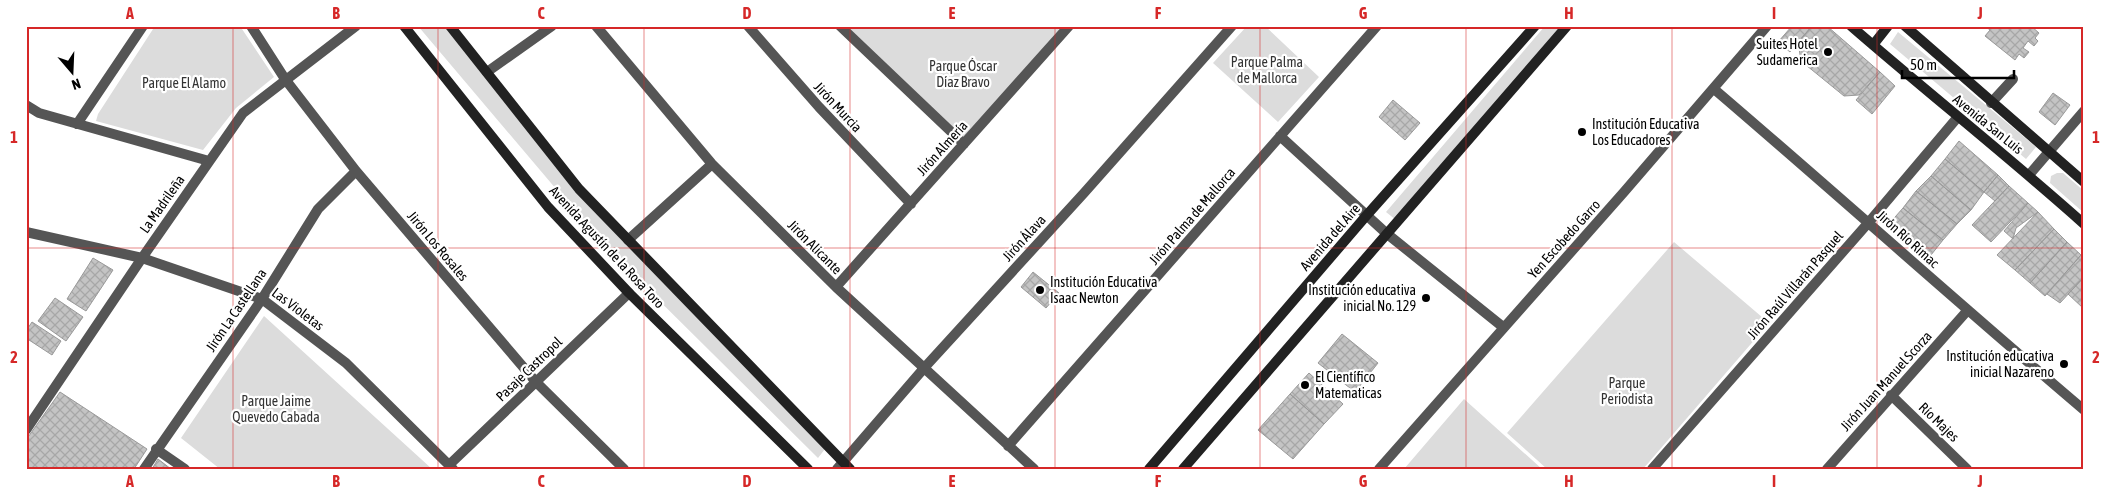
<svg xmlns="http://www.w3.org/2000/svg" width="2110" height="495" font-family="'Asap Condensed',sans-serif">
<style>
.green{fill:#dcdcdc}
.building{fill:url(#building-cross-hatch);stroke:#999}
.lines{fill:none;stroke-linecap:round;stroke-linejoin:round}
.street{stroke:#555;stroke-width:10}
.secondary{stroke:#222;stroke-width:10}
.grid{fill:none;stroke:#d62828;stroke-width:1;stroke-opacity:0.55}
.poi-dot{fill:#000;stroke:#fff;stroke-width:2}
.labels{text-anchor:middle;dominant-baseline:central;stroke-width:4.5;stroke-linejoin:round;paint-order:stroke}
.poi-label{font-size:14px;fill:#000;stroke:#fff;text-anchor:end}
.park-label{font-size:14px;fill:#333;stroke:#fff}
.street-label{font-size:14px;fill:#000;stroke:#fff}
.neatline{fill:none;stroke:#d62828;stroke-width:2}
.grid-label{font-size:16px;text-anchor:middle;font-weight:bold;fill:#d62828}
</style>
<defs>
<pattern id="building-cross-hatch" width="8" height="8" patternUnits="userSpaceOnUse" patternTransform="scale(1.25)"><rect width="8" height="8" fill="#c4c4c4"/><path d="M0 0l8 8M0 8l8-8" fill="none" stroke="#a7a7a7"/></pattern>
</defs>
<rect width="100%" height="100%" fill="#fff"/>
<path class="green" d="M155 26H240L274 77 236 108 203 150 96 121 98 114Z
M418 26H446L590 207 825 449 818 458 606 248Z
M845 26H1069L967 141Z
M1247 26H1265L1319 77 1278 122 1213 63Z
M1545 26H1565L1396 220 1386 212Z
M1898 32 2036 147 2026 159 1890 44Z
M2057 173H2063L2084 191V213L2050 183 2051 176Z
M1674 242 1769 323 1643 469H1547L1507 433Z
M264 316 432 469H220L181 438Z
M1464 399 1542 469H1404Z"/>
<path class="building" d="M1792 26H1812L1790 52 1778 42Z
M1812 26H1827L1880 72 1859 95 1844 96 1801 61 1798 42Z
M1985 26H2031L2039 33 2035 38 2038 41 2034 46 2028 41 2023 48 2029 52 2024 58 2019 54 2015 60 1985 36 1990 30Z
M1880 72 1895 86 1872 114 1856 100Z
M2053 93 2070 105 2055 125 2039 112Z
M1393 100 1420 123 1405 140 1379 117Z
M1959 141 1998 175 1984 192 1945 159Z
M1945 159 1984 192 1971 210 1931 176Z
M1998 175 2009 186 1995 201 1984 192Z
M1931 176 1971 210 1957 224 1916 191Z
M2009 186 2028 203 1991 242 1972 225Z
M1916 191 1957 224 1943 240 1903 208Z
M2028 203 2038 212 2016 228 2013 239 2004 231Z
M1903 208 1943 240 1927 260 1888 225Z
M2038 212 2054 229 2015 270 1997 255Z
M2054 229 2067 242 2030 283 2015 270Z
M2067 242 2081 255 2045 296 2030 283Z
M2081 255 2084 257V277L2060 303 2047 294Z
M93 258 113 270 86 311 67 299Z
M1033 272 1059 293 1046 308 1021 287Z
M2084 277V307L2083 308 2068 294Z
M55 298 83 317 66 341 38 321Z
M32 322 61 341 52 355 26 338V331Z
M1342 334 1378 363 1355 392 1318 363Z
M1309 373 1343 404 1324 424 1290 394Z
M60 392 147 449 134 469H26V440Z
M1290 394 1324 424 1293 459 1258 430Z
M158 459 171 469H152Z"/>
<g class="lines">
<path class="street" d="M251 26 285 79 356 171 536 382 624 469
M596 26 712 164 836 287 1034 469
M748 26 819 107 911 204
M840 26 964 144
M487 72 552 26
M1714 89C1838 195 1959 304 2084 410
M1991 103 2013 79
M26 105 39 113 209 161
M77 124 143 26
M1280 136 1386 233 1503 327
M2029 175 2084 111
M26 232 142 258 262 299 346 363 453 469
M628 240 712 164
M836 287 1069 26
M1891 395 1967 469
M26 430 142 258 243 113 356 26
M1008 446 1377 26
M156 449 185 469
M449 465 629 293
M144 469 262 299 318 209 356 171
M837 469 925 367 1084 193 1232 26
M1379 469 1624 192 1767 26
M1652 469 1869 222 1957 118
M1827 469 1967 311"/>
<path class="secondary" d="M404 26 548 207 629 293 808 469
M450 26 579 189 850 469
M1851 26C1928 93 2008 156 2084 224
M1905 26 2084 182
M1873 45 1888 26
M1149 469 1366 216 1535 26
M1183 469 1567 26"/>
</g>
<path class="grid" d="M233 26V469M438 26V469M644 26V469M850 26V469M1055 26V469M1260 26V469M1466 26V469M1672 26V469M1877 26V469M26 248H2084"/>
<g class="poi-dot">
<circle cx="1828" cy="52" r="5"/>
<circle cx="1582" cy="132" r="5"/>
<circle cx="1040" cy="290" r="5"/>
<circle cx="1426" cy="298" r="5"/>
<circle cx="2064" cy="364" r="5"/>
<circle cx="1305" cy="385" r="5"/>
</g>
<g class="labels">
<g class="poi-label">
<text x="1818" y="44">Suites Hotel<tspan x="1818" dy="16">Sudamerica</tspan></text>
<text x="1592" y="124" text-anchor="start">Institución Educativa<tspan x="1592" dy="16">Los Educadores</tspan></text>
<text x="1050" y="282" text-anchor="start">Institución Educativa<tspan x="1050" dy="16">Isaac Newton</tspan></text>
<text x="1416" y="290">Institución educativa<tspan x="1416" dy="16">inicial No. 129</tspan></text>
<text x="2054" y="356">Institución educativa<tspan x="2054" dy="16">inicial Nazareno</tspan></text>
<text x="1315" y="377" text-anchor="start">El Científico<tspan x="1315" dy="16">Matematicas</tspan></text>
</g>
<g class="park-label">
<text x="1267" y="62">Parque Palma<tspan x="1267" dy="16">de Mallorca</tspan></text>
<text x="963" y="66">Parque Óscar<tspan x="963" dy="16">Díaz Bravo</tspan></text>
<text x="184" y="83">Parque El Alamo</text>
<text x="1627" y="383">Parque<tspan x="1627" dy="16">Periodista</tspan></text>
<text x="276" y="401">Parque Jaime<tspan x="276" dy="16">Quevedo Cabada</tspan></text>
</g>
<g class="street-label">
<text transform="translate(838 107) rotate(47)">Jirón Murcia</text>
<text transform="translate(1988 124) rotate(39)">Avenida San Luis</text>
<text transform="translate(942 148) rotate(-48)">Jirón Almería</text>
<text transform="translate(162 204) rotate(-55)">La Madrileña</text>
<text transform="translate(1192 216) rotate(-49)">Jirón Palma de Mallorca</text>
<text transform="translate(1330 237) rotate(-49)">Avenida del Aire</text>
<text transform="translate(1024 238) rotate(-48)">Jirón Álava</text>
<text transform="translate(1564 239) rotate(-48)">Yen Escobedo Garro</text>
<text transform="translate(1908 239) rotate(42)">Jirón Río Rímac</text>
<text transform="translate(438 246) rotate(50)">Jirón Los Rosales</text>
<text transform="translate(607 247) rotate(47)">Avenida Agustín de la Rosa Toro</text>
<text transform="translate(815 247) rotate(45)">Jirón Alicante</text>
<text transform="translate(1795 285) rotate(-49)">Jirón Raúl Villarán Pasquel</text>
<text transform="translate(298 309) rotate(37)">Las Violetas</text>
<text transform="translate(236 310) rotate(-56)">Jirón La Castellana</text>
<text transform="translate(529 369) rotate(-44)">Pasaje Castropol</text>
<text transform="translate(1886 381) rotate(-48)">Jirón Juan Manuel Scorza</text>
<text transform="translate(1939 422) rotate(44)">Río Majes</text>
</g>
</g>
<rect width="2110" height="495" fill="none" stroke="#ffffff" stroke-width="55"/>
<g transform="translate(72 72) rotate(161)" stroke="#ffffff" stroke-width="4" paint-order="stroke">
<path d="M0-4L9 19L0 12L-9 19Z" fill="#000000"/>
<text y="-8" font-size="14" font-weight="bold" text-anchor="middle" fill="#000000">N</text>
</g>
<path d="M1902 70v8h112v-8" fill="none" stroke="#000000" stroke-width="2.5"/>
<text x="1910" y="70" font-size="15" fill="#000000" stroke="#ffffff" stroke-width="4" paint-order="stroke">50 m</text>
<rect x="28" y="28" width="2054" height="440" class="neatline"/>
<g class="grid-label">
<text x="130" y="19">A</text>
<text x="336" y="19">B</text>
<text x="541" y="19">C</text>
<text x="747" y="19">D</text>
<text x="952" y="19">E</text>
<text x="1158" y="19">F</text>
<text x="1363" y="19">G</text>
<text x="1569" y="19">H</text>
<text x="1774" y="19">I</text>
<text x="1980" y="19">J</text>
<text x="14" y="143">1</text>
<text x="2096" y="143">1</text>
<text x="14" y="363">2</text>
<text x="2096" y="363">2</text>
<text x="130" y="487">A</text>
<text x="336" y="487">B</text>
<text x="541" y="487">C</text>
<text x="747" y="487">D</text>
<text x="952" y="487">E</text>
<text x="1158" y="487">F</text>
<text x="1363" y="487">G</text>
<text x="1569" y="487">H</text>
<text x="1774" y="487">I</text>
<text x="1980" y="487">J</text>
</g>
</svg>
